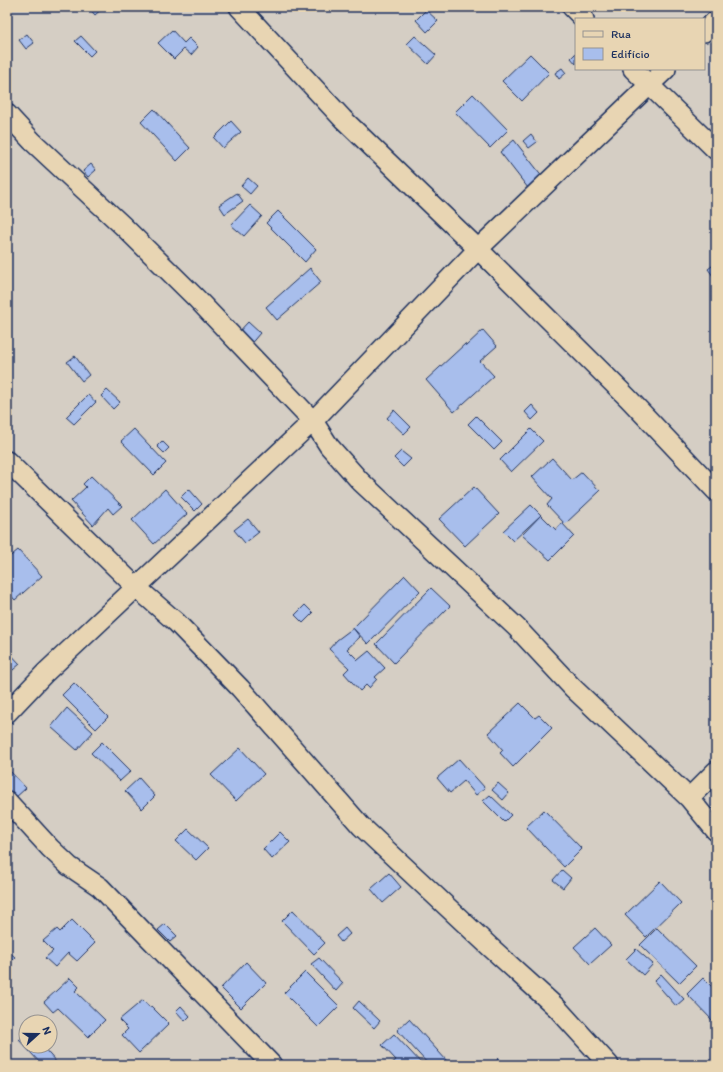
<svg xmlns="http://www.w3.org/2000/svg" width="723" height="1072" font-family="Itim,sans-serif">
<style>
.building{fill:#a8beec;stroke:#1b2f5e}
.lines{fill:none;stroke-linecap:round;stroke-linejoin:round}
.minor-casing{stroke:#1b2f5e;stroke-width:22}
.minor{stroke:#e8d5b3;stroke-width:19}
</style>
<rect width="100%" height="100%" fill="#d5cec4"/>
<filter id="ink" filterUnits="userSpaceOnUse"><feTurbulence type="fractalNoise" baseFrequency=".025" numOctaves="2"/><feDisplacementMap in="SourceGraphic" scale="8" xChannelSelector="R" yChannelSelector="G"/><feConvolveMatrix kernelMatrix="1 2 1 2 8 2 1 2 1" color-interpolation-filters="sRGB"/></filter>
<g filter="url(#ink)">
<path class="building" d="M88 7H104L95 15Z
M426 10 438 21 427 32 416 20Z
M172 30 184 43 189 38 198 47 191 55 184 49 174 59 158 43Z
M27 34 34 43 26 49 19 40Z
M81 36 95 51 90 56 75 41Z
M415 36 436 55 428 64 407 44Z
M576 53V64L571 58Z
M530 54 549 73 522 101 502 81Z
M562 68 566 73 559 79 555 73Z
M473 94 508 130 490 148 455 112Z
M154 109 190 148 177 161 141 122Z
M231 121 241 132 223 148 214 138Z
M531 134 537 142 529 148 523 141Z
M514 140 543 177 528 188 500 152Z
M91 164 96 170 88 177 83 171Z
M248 178 257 186 250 194 241 186Z
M237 193 243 201 225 214 219 205Z
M250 205 262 216 244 236 231 225Z
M278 211 316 249 305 262 266 223Z
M716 263V280L708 269Z
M310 268 321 282 277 320 266 307Z
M248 322 260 333 249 346 236 335Z
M483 330 497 346 480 361 494 376 454 412 426 380 465 344 466 346Z
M75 356 89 375 82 381 67 362Z
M107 390 120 402 113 409 101 396Z
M88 395 96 402 74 424 66 417Z
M532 405 539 413 532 420 525 412Z
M394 410 411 427 404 434 387 418Z
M476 416 502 442 494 450 468 424Z
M134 429 166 463 154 475 121 441Z
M531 429 543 441 511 472 500 460Z
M162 441 169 448 164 453 157 446Z
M401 451 411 459 403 467 394 458Z
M552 458 572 480 582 472 600 491 565 524 547 505 552 499 532 477Z
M91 476 122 506 113 514 108 508 93 525 71 501 86 487 83 484Z
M474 487 499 514 465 546 439 519Z
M165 489 187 514 154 544 132 520Z
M189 489 202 504 195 511 181 497Z
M531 505 541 515 513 541 503 531Z
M541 515 556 530 562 523 574 536 550 560 522 535Z
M248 519 259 532 245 543 234 530Z
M18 550 42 576 15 600 7 591V559Z
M405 575 420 591 368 644 353 628Z
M431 588 450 606 394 663 376 644Z
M305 605 313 613 303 623 295 615Z
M353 628 360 637 347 649 358 660 369 651 385 668 375 677 377 679 369 688 366 685 360 691 344 673 349 668 329 649 337 640Z
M7 650 20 664 7 675Z
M74 683 108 717 96 729 62 695Z
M520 703 535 718 539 715 552 728 513 767 500 753 503 750 488 733Z
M67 708 93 732 77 750 51 727Z
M102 742 131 771 120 781 91 753Z
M240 748 264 774 236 801 211 775Z
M459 759 485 788 476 795 464 781 450 793 437 778Z
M8 769 26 788 14 799 7 791V770Z
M139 778 155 796 142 809 125 791Z
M498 783 509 793 503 800 492 790Z
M490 795 511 815 504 822 483 801Z
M544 810 582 849 564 867 526 827Z
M188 829 208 848 196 860 176 841Z
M280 832 290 842 272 859 263 849Z
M562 870 571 878 563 888 553 880Z
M389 873 401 887 383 903 371 889Z
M660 881 681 903 646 937 625 915Z
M293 910 325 943 314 954 282 921Z
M72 920 95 943 77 961 68 953 55 967 45 958 53 951 43 941 57 929 60 932Z
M165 924 177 936 170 942 158 930Z
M345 928 350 934 341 942 336 936Z
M595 928 611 945 590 964 574 947Z
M657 928 696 966 679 983 640 945Z
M636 949 653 964 643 975 626 959Z
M7 950 15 957 7 965Z
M319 958 343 983 336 991 311 964Z
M246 962 266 983 241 1008 221 988Z
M305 972 339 1006 318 1027 284 993Z
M661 974 684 999 676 1006 654 981Z
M70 978 79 987 75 991 105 1020 88 1037 58 1008 53 1012 44 1002Z
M703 978 716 991V1019L713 1021 687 994Z
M143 1000 150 1008 151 1006 169 1024 139 1053 122 1035 128 1029 119 1020Z
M359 1001 380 1021 374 1028 353 1008Z
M181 1006 190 1016 185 1021 176 1011Z
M409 1019 447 1061 443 1065H429L397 1030Z
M26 1034V1046H42L58 1064 57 1065H42L19 1040Z
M394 1034 423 1065 391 1064 396 1060 382 1045Z
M499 1058 505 1065H492Z"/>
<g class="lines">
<g class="minor-casing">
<path id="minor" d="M239 7 343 119 478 249 628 398 716 491
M572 7 584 19
M704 32 716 20
M633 69 716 150
M7 114 32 141 123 226 196 298 313 421 329 446 360 481 517 628 573 688 689 798 716 831
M7 461 137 588 176 622 240 688 361 826 489 946 557 1008 609 1065
M7 713 45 673 313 421 478 249 666 69
M689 798 716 771
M7 801 50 848 69 866 100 887 272 1065"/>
</g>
<use href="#minor" class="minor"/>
</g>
</g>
<rect width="723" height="1072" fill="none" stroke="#e8d5b3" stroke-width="24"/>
<rect x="12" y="12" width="699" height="1048" fill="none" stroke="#1b2f5e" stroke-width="1.5" filter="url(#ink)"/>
<rect x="575" y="18" width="130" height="52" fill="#e8d5b3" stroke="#969391"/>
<rect x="583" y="31" width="20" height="6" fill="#e8d5b3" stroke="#969391"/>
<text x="611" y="38" font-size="12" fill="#1b2f5e">Rua</text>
<rect x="583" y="48" width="20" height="12" fill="#a8beec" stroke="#969391"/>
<text x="611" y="58" font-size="12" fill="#1b2f5e">Edifício</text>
<g transform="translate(38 1034) rotate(69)"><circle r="19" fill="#e8d5b3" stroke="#969391"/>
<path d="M0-3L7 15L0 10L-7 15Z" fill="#1b2f5e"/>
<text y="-6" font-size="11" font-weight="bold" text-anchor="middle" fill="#1b2f5e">N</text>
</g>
</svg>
